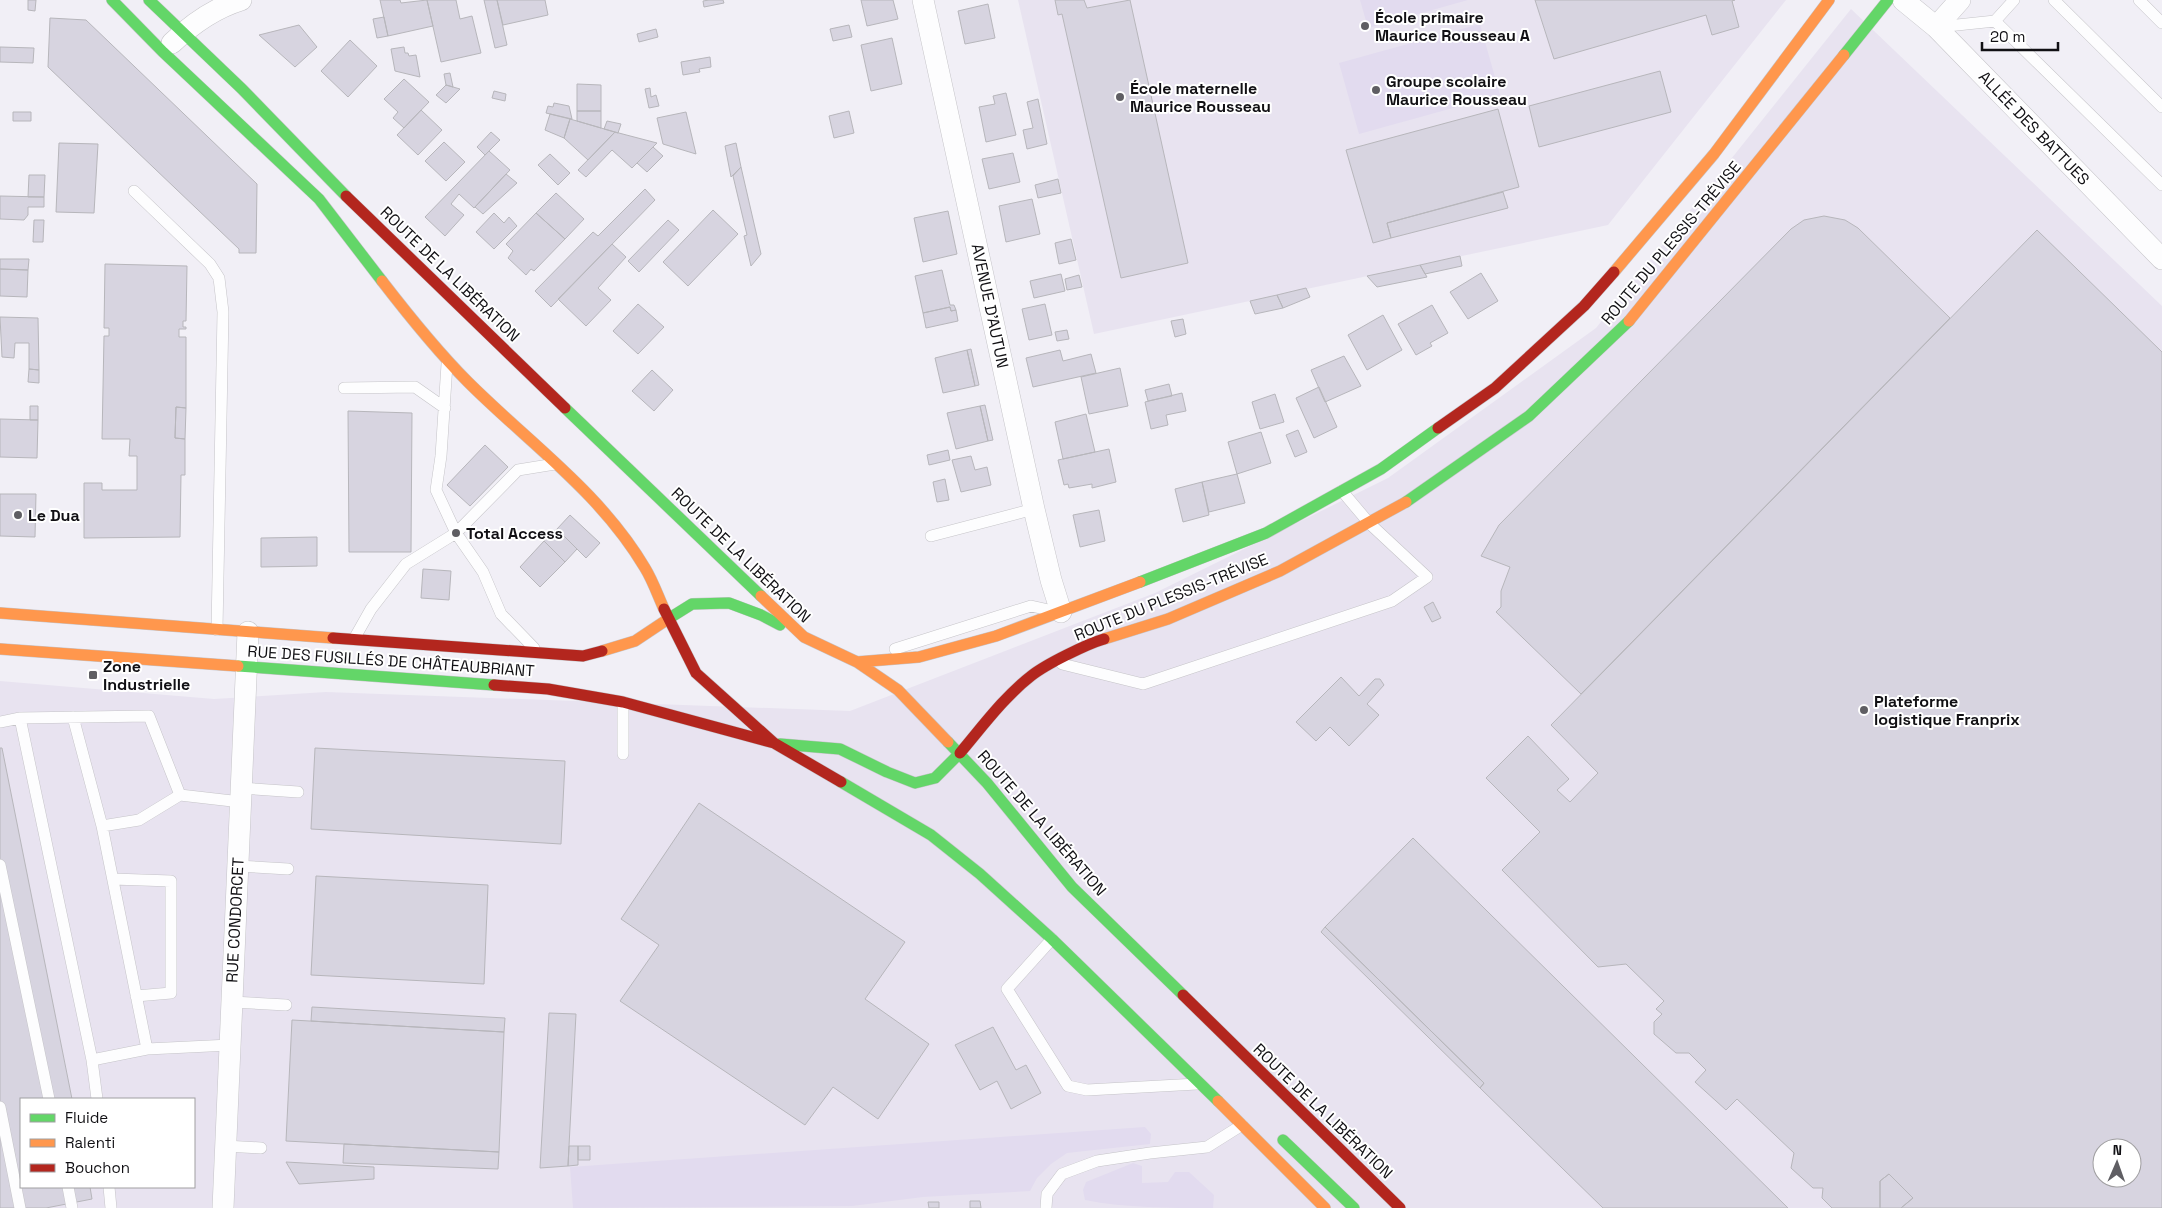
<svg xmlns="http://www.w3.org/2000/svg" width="2162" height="1208" font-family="'Space Grotesk',sans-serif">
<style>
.built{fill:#e8e3f0;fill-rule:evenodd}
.green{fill:#e2dbef}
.building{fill:#d7d4e0;stroke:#b7b6bb;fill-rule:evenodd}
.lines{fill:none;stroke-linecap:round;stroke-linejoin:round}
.lane-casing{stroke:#c5c4c8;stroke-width:12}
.street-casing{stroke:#c5c4c8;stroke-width:22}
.fast-casing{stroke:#c5c4c8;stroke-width:12}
.slow-casing{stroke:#c5c4c8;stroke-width:12}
.jam-casing{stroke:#c5c4c8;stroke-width:12}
.lane{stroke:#fdfdfe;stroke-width:11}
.street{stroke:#fdfdfe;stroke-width:21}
.fast{stroke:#63d668;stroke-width:11}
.slow{stroke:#ff974d;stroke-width:11}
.jam{stroke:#b3261e;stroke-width:11}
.poi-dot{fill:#5f5e63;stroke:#fff;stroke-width:2}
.labels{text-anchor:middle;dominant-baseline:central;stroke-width:4;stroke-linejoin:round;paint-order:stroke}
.poi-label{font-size:16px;font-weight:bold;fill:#111014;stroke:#fff;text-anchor:start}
.street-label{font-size:16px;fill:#111014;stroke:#fff}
</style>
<rect width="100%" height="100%" fill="#f1eff6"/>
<path class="built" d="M1018 0H1786L1608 225 1094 334Z
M1851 9 2162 306V1208H0V681L214 699 326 692 850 711 1155 593 1388 478 1596 328ZM21 1099H194V1187H21ZM2102 1148H2132V1178H2102Z"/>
<path class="green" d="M1360 0H1468L1368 28Z
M1480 24 1500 95 1359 134 1339 63Z
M1145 1127 1151 1134 1150 1144 1067 1153 1051 1164 1037 1178 1030 1191 923 1197 852 1206 573 1208 570 1167Z
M1133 1163 1142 1166V1183L1168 1182 1175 1172H1189L1214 1195 1213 1208C1171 1208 1125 1208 1085 1200L1083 1190 1086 1182Z"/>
<path class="building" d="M28 0H36L35 11 28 10Z
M380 0H400L401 3 427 0 433 26 388 36Z
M427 0H456L460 19 472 16 481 53 441 62Z
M484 0H497L507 45 495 48Z
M497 0H545L548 15 503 25Z
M709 0H723L724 3 704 7 703 1Z
M861 0H893L898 19 867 26Z
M1055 0H1084L1087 8 1130 0 1188 263 1121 278 1062 14 1058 15Z
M1535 0H1735L1732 1 1739 27 1712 35 1706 15 1554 59Z
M988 4 995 38 965 44 958 11Z
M384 17 388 36 377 38 373 19Z
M50 18 86 20 257 184 256 253H239V249L48 67Z
M299 25 317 47 295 67 259 35Z
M849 25 852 37 833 41 830 29Z
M656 29 658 37 639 42 637 34Z
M892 38 902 84 871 91 861 45Z
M350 40 377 66 348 97 321 71Z
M0 47 34 48 33 63 0 62Z
M404 47 405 53H408L409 56 416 55 420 77 395 71 391 49Z
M710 57 711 67 699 69 700 72 683 75 681 62Z
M1660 71 1671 112 1539 147 1529 106Z
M450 73 453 87 446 85 444 74Z
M404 79 429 102 404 128 393 118 398 112 384 99Z
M577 84 601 85V111H577Z
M446 85 460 89 446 103 436 95Z
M650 88 651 97 656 95 659 106 649 108 645 89Z
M494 91 506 94 505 101 492 98Z
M1006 93 1016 135 986 142 979 107 995 104 993 96Z
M1038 99 1047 144 1027 149 1023 130 1033 128 1027 102Z
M554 103 569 106 572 119 546 113 548 106 553 107Z
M1498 109 1519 187 1387 223 1391 238 1373 243 1346 150Z
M421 110 442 130 418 155 397 135Z
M577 111H601V128L577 121Z
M849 111 854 133 834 138 829 116Z
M13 112H31V121H13Z
M686 112 696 154 663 144 657 118Z
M550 114 570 119 564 138 545 130Z
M570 119 601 128 615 132 588 160 564 138Z
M607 121 621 124 618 133 604 129Z
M491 132 500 140 485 155 477 147Z
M615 132 657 143 632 168 612 150 586 177 578 170Z
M444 142 465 162 446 181 425 161Z
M59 143 98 144 94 213 56 212Z
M736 143 741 167 731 177 725 146Z
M653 147 663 156 647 172 637 163Z
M489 151 510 170 474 208 459 194 451 204 464 215 445 236 425 217Z
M1013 153 1020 182 989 189 982 159Z
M550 154 570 173 558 185 538 165Z
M741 167 761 254 751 266 744 236 747 235 733 176Z
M506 174 517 183 483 214 475 207Z
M29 175H45L44 197H28Z
M1058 179 1061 193 1038 198 1035 185Z
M645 189 655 200 551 307 535 291 593 232 598 236Z
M1503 192 1508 208 1391 238 1387 223Z
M556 193 584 219 565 239 536 213Z
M0 196 44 197V207H28V215L24 220 0 219Z
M1032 199 1040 234 1006 242 999 206Z
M713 210 738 234 688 286 663 262Z
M948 211 957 254 923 262 914 218Z
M494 213 504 223 509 217 517 226 494 249 476 232Z
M536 213 565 239 534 271 531 269 526 275 508 258 513 251 506 244Z
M1824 216 1845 220 1858 228 1950 318 1581 694 1496 612 1501 607V591L1510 567 1481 556 1499 525 1791 229 1804 220Z
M34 220H44L43 242H33Z
M668 220 679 230 639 272 628 261Z
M2037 230 2162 352V1208H1901L1913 1198 1889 1174 1880 1181V1208H1832L1822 1198 1823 1188H1813L1791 1168 1794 1153 1737 1099 1726 1110 1695 1082 1706 1070 1689 1053H1676L1654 1034V1022L1662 1014 1656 1009 1664 1001 1626 964 1598 967 1502 870 1540 832 1486 778 1528 736 1569 779 1557 790 1570 802 1598 773 1551 725ZM2102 1148H2132V1178H2102Z
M1071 239 1076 260 1059 264 1055 243Z
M612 244 626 257 598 288 611 300 586 326 558 299Z
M1460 256 1462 266 1425 274 1420 265Z
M0 259H29L28 270 0 269Z
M105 264 187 266 186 321H183V327H186V329H179V337H186V408L176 407 175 438 185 439V475H181L180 537 84 538V483H102V490H137V456H129L130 439H102L104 336H109V328H104Z
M1420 265 1427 277 1377 287 1367 276Z
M0 269 28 270 27 297 0 296Z
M942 270 950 305H954L956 310 951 311 950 307 923 313 915 276Z
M1481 273 1498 301 1468 319 1450 292Z
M1061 274 1065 291 1034 298 1030 281Z
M1079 275 1082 287 1067 290 1065 279Z
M1306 288 1310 297 1283 308 1277 295Z
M1277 295 1283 308 1255 314 1250 301Z
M638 304 664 327 638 354 613 331Z
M1045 304 1052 335 1029 340 1022 309Z
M1432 305 1448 333 1430 343 1432 346 1416 355 1398 324Z
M950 307 951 311 956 310 958 321 926 328 923 313Z
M1383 315 1402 350 1367 370 1348 335Z
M0 317 38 318 39 370 29 369V343H15L14 358 2 357Z
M1183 319 1186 334 1175 337 1171 321Z
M1067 330 1069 339 1057 341 1055 332Z
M971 349 979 385 975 386 967 350Z
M967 350 975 386 943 393 935 358Z
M1060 350 1063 361 1091 354 1096 373 1033 387 1026 358Z
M1344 356 1361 386 1325 402 1311 370Z
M1120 368 1128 406 1089 414 1081 377Z
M29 369 39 370V383L28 382Z
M652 370 673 390 654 411 632 391Z
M1169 384 1172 396 1148 401 1145 390Z
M1319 387 1337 427 1314 438 1296 398Z
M1182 393 1186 411 1166 415 1168 425 1151 429 1145 402Z
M1275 394 1284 422 1260 429 1252 402Z
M985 405 993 440 988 441 980 406Z
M30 406H38V420H30Z
M980 406 988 441 956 449 947 413Z
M176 407 186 408 185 439 175 438Z
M348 411 412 413 411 552H349Z
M1086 414 1095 452 1063 459 1055 422Z
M0 419 38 420 37 458 0 457Z
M1298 430 1307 452 1295 457 1286 435Z
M1261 432 1271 463 1237 474 1228 442Z
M485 445 508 467 470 506 447 485Z
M1109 449 1116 482 1092 488V484L1069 488 1068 484 1064 485 1058 460Z
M948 450 950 460 929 465 927 455Z
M971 456 975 470 987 467 991 485 961 492 952 460Z
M1237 474 1245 503 1209 512 1202 482Z
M945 479 949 500 937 502 933 482Z
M1202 482 1209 515 1183 522 1175 489Z
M0 494H36L35 537 0 536Z
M1099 510 1105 541 1080 547 1073 515Z
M570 515 600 543 586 558 557 529Z
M557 529 577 549 565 562 544 541Z
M317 537V566L261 567V538Z
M544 541 565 562 540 587 520 567Z
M423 569 451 571 449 600 421 598Z
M1433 602 1441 618 1432 622 1424 607Z
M1341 677 1359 696 1375 679H1380L1384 685 1367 704 1379 715 1349 746 1330 727 1316 741 1296 722Z
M0 748H2L72 1099H21V1187H90L92 1199 46 1208H0Z
M315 748 565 761 561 844 311 829Z
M699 803 905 942 865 999 929 1044 878 1119 833 1087 805 1125 620 1001 659 945 621 919Z
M1413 838 1788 1208H1603L1480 1088 1484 1083 1325 927Z
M316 876 488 885 484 984 311 975Z
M1325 927 1484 1083 1480 1088 1321 932Z
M312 1007 505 1018 504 1032 311 1021Z
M549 1013 576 1014 569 1146 568 1166 540 1168Z
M292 1020 504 1032 499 1152 286 1141Z
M993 1027 1016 1070 1026 1065 1041 1093 1011 1109 997 1081 980 1090 955 1045Z
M344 1144 499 1152 498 1169 343 1163Z
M569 1146H578V1165L568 1166Z
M578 1146H590V1160H578Z
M286 1162 374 1167V1179L299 1184Z
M1889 1174 1913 1198 1901 1208H1880V1181Z
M970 1201H980L981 1208H970Z
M928 1202H939V1208H929Z"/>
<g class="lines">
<g class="lane-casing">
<path id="lane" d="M2054 0 2162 107
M2139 0 2162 23
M1995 21 2162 185
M1938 27 1995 21 2014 0
M134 191 210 264 219 278 223 312 217 630
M344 388 415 387 445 408
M931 536 1034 509
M354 639 371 609 406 564 456 533 436 490 441 456 447 364
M534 648 501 614 483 572 456 533 518 470 555 464
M895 649 1031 606 1049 610
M1062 664 1143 684 1392 601 1427 577 1369 523 1342 491
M73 717 102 826 139 820 180 795
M20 718 92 1060
M0 722 20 718 149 716 180 795 241 802
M623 754V702
M241 788 298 792
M102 826 147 1049
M0 865 49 1099
M238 866 288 869
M113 879 171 881V993L136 996
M1052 939 1007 989 1068 1086 1087 1090 1197 1084
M232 1002 286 1005
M97 1099 92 1060 147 1049 230 1045
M0 1107 20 1208
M225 1146 261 1148
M68 1187 72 1208
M109 1187 111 1208
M1046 1208 1047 1194 1062 1174 1097 1161 1150 1153 1207 1147 1242 1125"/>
</g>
<g class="street-casing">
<path id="street" d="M923 0 1034 509 1051 580 1061 612
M1903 0 1936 27 2162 259
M1936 27 1960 0
M172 43C192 24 215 8 241 0
M223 1208 248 632"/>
</g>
<g class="fast-casing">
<path id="fast" d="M112 0 163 52 319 199 382 281
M149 0 242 89 346 196
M1844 55 1888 0
M565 408 761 596
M1406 502 1529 416 1629 321
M1140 582 1266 533 1381 469 1438 428
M668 619 692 604 729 603 761 615 780 625
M238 666 494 685
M948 742 987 783 1072 887 1183 995
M780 744 840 749 887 772 915 783 935 778 960 753
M841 782 931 835 980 874 1052 939 1218 1101
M1283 1140 1354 1208"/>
</g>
<g class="slow-casing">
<path id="slow" d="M1614 272 1714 154 1829 0
M382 281C409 316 437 351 468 382 529 443 600 492 645 568 653 581 658 596 664 609
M1629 321 1844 55
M761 596 804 637 857 662 898 690 948 742
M0 613 333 638
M1104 639 1168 619 1280 571 1406 502
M0 649 238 666
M602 651 635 641 668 619
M857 662 919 657 996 636 1140 582
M1218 1101 1325 1208"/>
</g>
<g class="jam-casing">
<path id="jam" d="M346 196 565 408
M1438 428 1495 388 1584 306 1614 272
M664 609 696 673 774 743 841 782
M333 638 583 656 602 651
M494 685 548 689 623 702 774 743
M960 753C982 727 1004 697 1031 676 1046 664 1087 644 1104 639
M1183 995 1400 1208"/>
</g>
<use href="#lane" class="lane"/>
<use href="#street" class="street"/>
<use href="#fast" class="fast"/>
<use href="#slow" class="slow"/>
<use href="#jam" class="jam"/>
</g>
<g class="poi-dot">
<circle cx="1365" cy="26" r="5"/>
<circle cx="1376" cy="90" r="5"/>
<circle cx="1120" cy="97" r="5"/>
<circle cx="18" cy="515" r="5"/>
<circle cx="456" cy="533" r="5"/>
<rect x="88" y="670" width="10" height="10" rx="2.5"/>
<circle cx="1864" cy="710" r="5"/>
</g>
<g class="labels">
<g class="poi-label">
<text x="1375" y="17">École primaire<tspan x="1375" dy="18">Maurice Rousseau A</tspan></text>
<text x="1386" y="81">Groupe scolaire<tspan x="1386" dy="18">Maurice Rousseau</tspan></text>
<text x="1130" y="88">École maternelle<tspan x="1130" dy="18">Maurice Rousseau</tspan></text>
<text x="28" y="515">Le Dua</text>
<text x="466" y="533">Total Access</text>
<text x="103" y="666">Zone<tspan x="103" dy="18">Industrielle</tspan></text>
<text x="1874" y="701">Plateforme<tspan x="1874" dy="18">logistique Franprix</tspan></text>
</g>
<g class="street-label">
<text transform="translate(2034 128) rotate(46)">ALLÉE DES BATTUES</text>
<text transform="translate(1671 243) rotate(-50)">ROUTE DU PLESSIS-TRÉVISE</text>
<text transform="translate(450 274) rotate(44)">ROUTE DE LA LIBÉRATION</text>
<text transform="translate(990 306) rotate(78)">AVENUE D'AUTUN</text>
<text transform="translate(741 555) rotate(44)">ROUTE DE LA LIBÉRATION</text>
<text transform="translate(1171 597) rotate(-22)">ROUTE DU PLESSIS-TRÉVISE</text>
<text transform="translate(391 661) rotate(4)">RUE DES FUSILLÉS DE CHÂTEAUBRIANT</text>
<text transform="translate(1042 823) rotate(49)">ROUTE DE LA LIBÉRATION</text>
<text transform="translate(235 920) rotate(-87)">RUE CONDORCET</text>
<text transform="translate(1323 1111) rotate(44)">ROUTE DE LA LIBÉRATION</text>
</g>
</g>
<rect x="20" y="1098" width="175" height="90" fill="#ffffff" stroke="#a09fa1"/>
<rect x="30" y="1114" width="25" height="8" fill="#63d668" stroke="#a09fa1"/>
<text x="65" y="1123" font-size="15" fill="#111014">Fluide</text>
<rect x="30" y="1139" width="25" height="8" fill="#ff974d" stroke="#a09fa1"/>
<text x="65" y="1148" font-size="15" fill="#111014">Ralenti</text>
<rect x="30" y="1164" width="25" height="8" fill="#b3261e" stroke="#a09fa1"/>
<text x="65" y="1173" font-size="15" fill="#111014">Bouchon</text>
<g transform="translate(2117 1163) rotate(2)"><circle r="24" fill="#ffffff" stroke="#a09fa1"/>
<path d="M0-4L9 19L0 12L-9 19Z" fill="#5f5e63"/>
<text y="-8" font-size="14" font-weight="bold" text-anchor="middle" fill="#111014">N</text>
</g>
<path d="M1982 42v8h76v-8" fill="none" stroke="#111014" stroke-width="2.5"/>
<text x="1990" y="42" font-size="15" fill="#111014" stroke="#ffffff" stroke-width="4" paint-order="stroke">20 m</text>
</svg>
